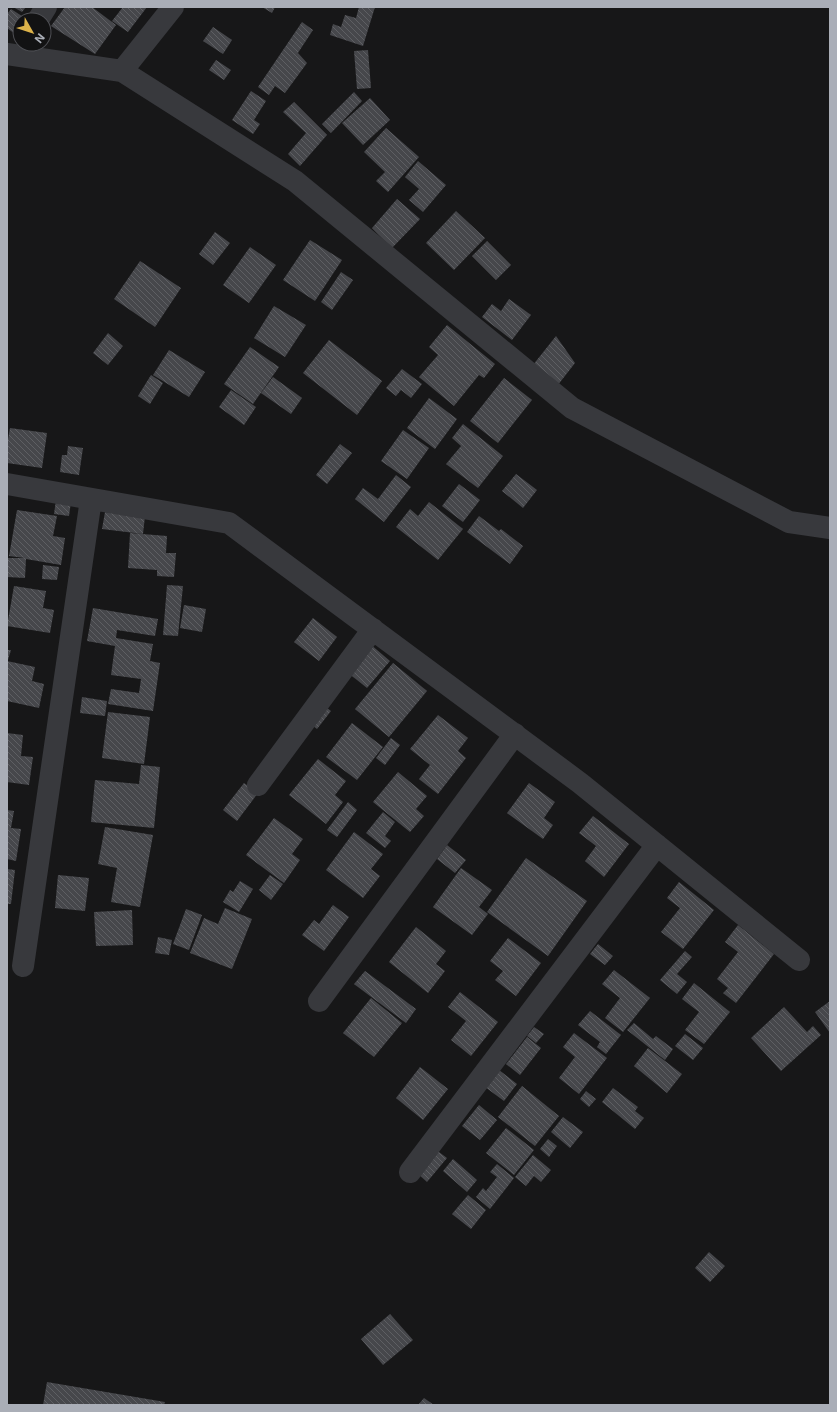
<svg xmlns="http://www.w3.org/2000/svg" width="837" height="1412" font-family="Inter,sans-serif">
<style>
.building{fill:url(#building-back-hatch)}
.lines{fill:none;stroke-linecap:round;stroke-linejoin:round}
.minor{stroke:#38393d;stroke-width:22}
</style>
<defs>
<pattern id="building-back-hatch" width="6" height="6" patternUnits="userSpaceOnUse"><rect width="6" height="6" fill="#46474b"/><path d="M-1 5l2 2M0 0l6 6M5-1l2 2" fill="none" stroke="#5e5f63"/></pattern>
</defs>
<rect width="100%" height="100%" fill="#171718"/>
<path class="building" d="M13 7H26L22 12Z
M65 7H92L116 25 95 54 51 26Z
M123 7H147L128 32 112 21Z
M262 7H275L272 13Z
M359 7H375L363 46 330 35 333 24 341 27 345 15 356 18Z
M11 9 25 18 24 20H20V26L15 34 7 28V14Z
M302 22 313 30 292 62 298 53 307 63 285 93 275 86 269 95 258 87Z
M213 27 232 40 223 54 203 41Z
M368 50 371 88 357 89 354 51Z
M216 60 231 70 224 80 209 70Z
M251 91 266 101 254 120 260 124 253 134 232 120Z
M354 92 362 101 331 133 322 124Z
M370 98 390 120 363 145 342 123Z
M294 102 327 135 300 166 288 154 306 133 283 112Z
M386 128 419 157 388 192 376 181 385 172 364 152Z
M418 161 446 185 423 212 409 200 419 189 405 177Z
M397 199 420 219 392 248 372 228Z
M456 211 485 238 454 270 426 243Z
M215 232 230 243 213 265 199 254Z
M310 240 342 260 315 301 283 280Z
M487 241 511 265 496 280 472 256Z
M250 247 276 265 249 303 223 285Z
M140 261 181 288 155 327 114 299Z
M341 272 353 280 332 310 321 302Z
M509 299 531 315 512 340 482 317 492 304 501 311Z
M274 306 306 325 285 357 254 338Z
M447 325 495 364 484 378 479 375 454 406 419 377 438 355 429 347Z
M108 333 123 346 108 365 93 353Z
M556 336 575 363 554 390 529 370Z
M329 340 382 381 357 415 303 373Z
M250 347 279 367 253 404 224 384Z
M169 350 205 372 189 397 153 375Z
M402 369 422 384 411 398 401 390 396 396 386 388Z
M151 375 163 383 150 404 138 396Z
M273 377 302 398 291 414 261 393Z
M504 378 532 400 498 443 470 421Z
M231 390 256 407 244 425 219 407Z
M429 398 457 419 435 449 407 428Z
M463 424 503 456 478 488 446 464 461 446 452 438Z
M10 428 47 433 42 468 7 463V445Z
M403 430 429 448 407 479 381 461Z
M340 444 352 453 327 484 316 475Z
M68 446 83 448 79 475 60 472 62 455H67Z
M516 474 537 490 523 508 502 491Z
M396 475 411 487 384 522 355 499 363 488 378 499Z
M459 484 480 500 463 522 442 506Z
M56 500 71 502 69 516 54 514Z
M429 502 463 529 438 560 396 527 410 509 418 516Z
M17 510 57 516 53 536 65 538 61 565 26 559 25 578 7 577V558H25L9 556Z
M105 512 145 516 143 534 102 529Z
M479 516 499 531 501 529 523 546 510 564 467 532Z
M130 533 167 536 166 553H176L174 577 157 576V570L128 568Z
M43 565 59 567 57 580 42 579Z
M167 585 183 586 178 636 163 635Z
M14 586 46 591 43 608 54 610 50 633 7 626Z
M184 605 206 609 202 632 180 628Z
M93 608 158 619 155 636 117 630 116 638 153 644 150 661 160 663 153 711 108 704 111 689 139 693 141 679 111 675 115 646 87 641Z
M313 618 337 637 319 661 294 642Z
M370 644 390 661 367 688 347 672Z
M7 650H11L8 660H7Z
M7 661 35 667 32 681 44 684 39 708 7 701Z
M393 663 427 691 389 737 355 709Z
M82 697 107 701 105 716 80 713Z
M322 704 331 711 317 729 308 722Z
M108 712 150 717 144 764 102 758Z
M438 715 468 738 458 751 466 758 438 794 419 779 430 765 410 749Z
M352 723 383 747 357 780 326 757Z
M7 733 23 735 21 756 33 757 29 785 7 782Z
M391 738 400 745 385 765 376 758Z
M318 759 346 781 335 795 343 802 326 824 289 795Z
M141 765 160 767 154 828 91 822 95 780 139 784Z
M398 772 427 796 416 809 424 816 410 832 373 802Z
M244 783 258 793 237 821 223 810Z
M529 783 555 802 544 818 553 825 543 839 507 813Z
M348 802 357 810 337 837 327 830Z
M7 810 14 811 11 828 21 829 16 861 7 859Z
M383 812 395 822 385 836 391 841 385 848 366 833Z
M593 816 629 844 604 877 585 861 596 846 579 833Z
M274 818 303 839 292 854 300 860 284 883 246 855Z
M105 827 153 835 140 907 111 902 117 868 98 864Z
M354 832 383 854 371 869 380 876 363 898 326 870Z
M447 845 466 860 455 873 437 859Z
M526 858 587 901 548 956 487 912Z
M461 868 492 890 479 907 488 914 472 935 433 907Z
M7 869 15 870 11 904H7Z
M58 875 89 878 85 911 55 908Z
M270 875 283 884 271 900 259 890Z
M240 881 253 889 239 912 223 902 230 890 233 892Z
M679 882 714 910 683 949 661 932 680 908 667 898Z
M333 905 349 917 324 951 302 935 314 920 319 924Z
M225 908 252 919 232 969 190 953 204 918 218 924Z
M186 909 202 915 189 950 173 944Z
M132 910 133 945 96 946 94 912Z
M738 925 774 954 736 1003 723 993 728 988 717 979 738 952 725 942Z
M416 927 446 951 436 964 445 971 428 993 389 962Z
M158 937 172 940 169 955 155 953Z
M508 938 541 963 516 996 495 980 503 971 490 961Z
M598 944 613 956 605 965 590 954Z
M685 951 692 957 677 974 687 982 677 994 660 980Z
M614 970 650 998 623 1032 605 1018 620 998 602 984Z
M365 971 416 1009 406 1023 354 984Z
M694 983 730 1012 704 1044 685 1030 699 1012 682 999Z
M460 992 498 1022 471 1056 451 1040 466 1021 448 1007Z
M371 998 402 1023 374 1057 343 1033Z
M830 1001V1033L815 1012Z
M784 1007 807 1032 813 1026 821 1035 781 1071 751 1038Z
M590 1011 621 1035 606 1054 597 1047 600 1042 578 1025Z
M634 1023 653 1039 656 1036 673 1049 665 1060 627 1030Z
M534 1027 544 1034 536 1043 527 1036Z
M574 1033 607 1058 579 1094 559 1078 575 1057 563 1047Z
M685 1034 703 1048 693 1060 675 1046Z
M527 1037 541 1048 520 1075 506 1064Z
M648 1048 682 1074 667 1093 634 1066Z
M420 1067 448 1089 423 1120 396 1098Z
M499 1070 517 1084 504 1101 485 1087Z
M522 1086 559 1116 535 1146 498 1117Z
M613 1088 638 1107 635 1111 644 1118 635 1129 602 1102Z
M586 1091 596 1099 589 1107 580 1099Z
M479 1105 497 1120 480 1140 462 1126Z
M563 1117 583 1132 570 1148 551 1132Z
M506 1128 534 1150 514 1175 486 1153Z
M548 1139 557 1146 549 1157 540 1149Z
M435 1149 447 1158 427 1182 416 1172Z
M533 1155 551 1170 541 1182 534 1176 526 1186 515 1177Z
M453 1159 477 1180 467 1192 443 1171Z
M497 1164 514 1178 490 1209 476 1197 483 1188 486 1191 497 1177 490 1172Z
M468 1195 486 1210 471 1229 452 1214Z
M709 1252 725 1266 710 1282 695 1268Z
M390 1314 413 1340 383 1365 361 1339Z
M47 1382 165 1402 164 1405H43Z
M424 1398 434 1405H418Z"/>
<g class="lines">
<path class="minor" d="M38 20 46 7
M7 54 122 71 295 181 572 408 789 522 830 528
M122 71 173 7
M7 484 229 523 580 783 799 960
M258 785 373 629
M23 966 91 499
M319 1001 515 734
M410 1172 657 845"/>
</g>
<rect width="837" height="1412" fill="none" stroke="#aaaeb7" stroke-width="16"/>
<g transform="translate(32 32) rotate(129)"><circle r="19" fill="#121213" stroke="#4f5055"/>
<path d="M0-3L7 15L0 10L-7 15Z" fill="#ddb34a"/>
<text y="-6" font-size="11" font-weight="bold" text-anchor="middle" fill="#aaaeb7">N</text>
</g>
</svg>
